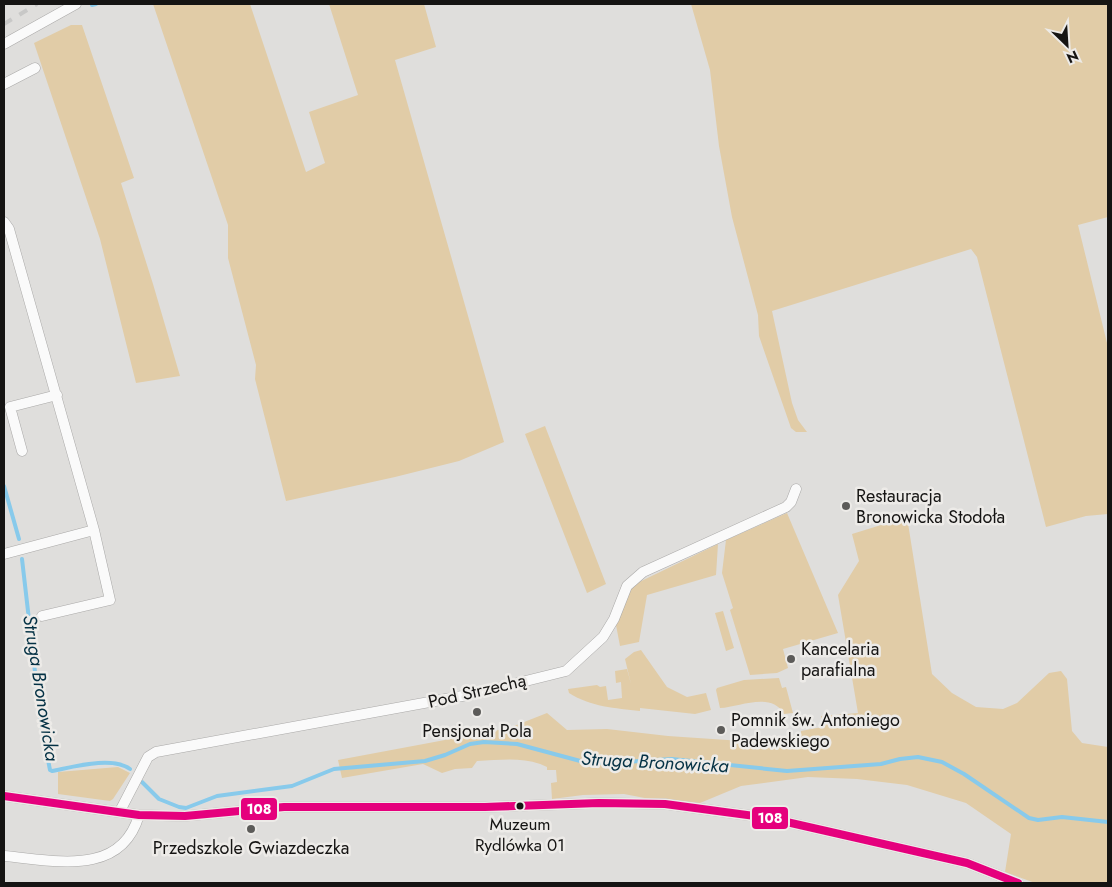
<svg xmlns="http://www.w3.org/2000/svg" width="1112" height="887" font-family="Jost,sans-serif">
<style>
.green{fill:#e1cca7}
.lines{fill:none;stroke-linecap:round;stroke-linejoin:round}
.stream{stroke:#88caeb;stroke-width:4}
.minor-casing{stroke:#aaa9a8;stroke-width:11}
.minor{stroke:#fafafa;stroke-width:10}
.rail{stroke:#c8c8c7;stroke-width:4;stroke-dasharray:9 9;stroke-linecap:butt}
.bus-1-casing{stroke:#edebe8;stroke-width:11}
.bus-1{stroke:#e5007d;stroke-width:8}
.poi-dot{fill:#5c5b59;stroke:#edebe8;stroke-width:2}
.bus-dot{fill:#151413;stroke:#edebe8;stroke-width:2}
.labels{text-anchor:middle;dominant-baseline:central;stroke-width:5;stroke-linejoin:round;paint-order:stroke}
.bus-label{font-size:17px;fill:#151413;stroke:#edebe8}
.poi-label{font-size:18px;fill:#151413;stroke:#edebe8;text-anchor:start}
.street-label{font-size:18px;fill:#151413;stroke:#edebe8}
.water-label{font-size:19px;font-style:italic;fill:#043144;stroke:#edebe8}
.line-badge{stroke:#edebe8;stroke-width:2}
.badge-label{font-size:14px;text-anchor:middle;font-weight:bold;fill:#fff}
</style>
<rect width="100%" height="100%" fill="#dfdedc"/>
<path class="green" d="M153 4H250L306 172 325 163 309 112 358 95 329 4H424L436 47 395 60 504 442 459 461 395 477 286 501 255 379 256 365 228 258V225Z
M691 4H1108V217L1078 225 1108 347V514L1086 516 1046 527 977 257 971 249 772 311 792 403 798 420 807 432H796L791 428 759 336 758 315 732 217 719 146 710 70Z
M71 25H82L134 178 121 183 153 284 180 376 136 383 100 239 34 43Z
M545 426 606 584 587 593 525 434Z
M787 513 838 633 783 649 788 668 777 673 750 675 730 610 733 608 722 573 726 540Z
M907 517 932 674 952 693 976 707 1003 709 1017 703 1049 673 1061 671 1067 679 1072 731 1082 743 1108 747V883H1035L1005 872 1011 834 966 803 907 785 857 779 808 777 741 786 700 803 655 800 624 794 583 795 552 799 551 783 557 782 556 770H547V767C525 756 501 760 477 761L472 768 455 769 442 773 423 764 342 778 338 760 509 728 547 713 567 730 607 729 668 736 801 745V731L822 727 821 716 858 713 838 595 859 561 852 534Z
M718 544 716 575 647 595 639 642 620 646 616 625 631 586Z
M723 611 734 648 726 651 715 613Z
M641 650 667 687 687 697 706 693 711 710 695 714 640 708V711C615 708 591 707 569 693L568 689 597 685 600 687 606 686 608 700 622 698 621 682 616 683 615 671 627 669 631 684 625 659 634 652Z
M779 678 782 688 786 687 793 713 784 714C771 691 740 707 720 708L716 690 717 688 744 680Z
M118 767 130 773 113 799 110 801 58 794V772Z"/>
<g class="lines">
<path class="stream" d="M92 5 96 4
M4 486 19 539
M22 559 41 724 50 770 52 771C73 767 112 756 130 769
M142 782 159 799 179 807 186 808 217 796 292 786 334 769 425 761 445 755 470 744 484 742 517 744 584 762 609 763 672 759 787 771 881 764 900 759 918 757 942 762 964 774 1029 818 1038 820 1062 817 1108 822"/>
<g class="minor-casing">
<path id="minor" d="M4 44 76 4
M4 84 35 68
M4 222 9 229 94 530 4 554
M22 451 10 407 57 395
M42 616 110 600 94 530
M4 796 139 815 185 816 284 807H485L599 803 665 804 769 818 967 863 1018 883
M120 811 148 757 156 752 473 694 566 671 603 637 614 619 627 586 643 572 786 507 791 502 796 489
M4 856C53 860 121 878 139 815"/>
</g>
<use href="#minor" class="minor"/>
<path class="rail" d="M4 24 37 4"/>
<g class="bus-1-casing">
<path id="bus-1" d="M4 796 139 815 185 816 284 807H485L599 803 665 804 769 818 967 863 1018 883"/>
</g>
<use href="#bus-1" class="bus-1"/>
</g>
<g class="poi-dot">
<circle cx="846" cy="506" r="5"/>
<circle cx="791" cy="659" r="5"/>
<circle cx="477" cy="712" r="5"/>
<circle cx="721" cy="730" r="5"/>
<circle cx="251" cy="829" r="5"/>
</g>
<circle class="bus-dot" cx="520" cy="806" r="4.5"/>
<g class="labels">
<g class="bus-label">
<text x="520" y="824">Muzeum<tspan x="520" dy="21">Rydlówka 01</tspan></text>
</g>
<g class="poi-label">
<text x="856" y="496">Restauracja<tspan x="856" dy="21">Bronowicka Stodoła</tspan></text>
<text x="801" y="649">Kancelaria<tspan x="801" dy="21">parafialna</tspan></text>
<text x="731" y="720">Pomnik św. Antoniego<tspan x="731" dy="21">Padewskiego</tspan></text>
<text x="477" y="731" text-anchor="middle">Pensjonat Pola</text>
<text x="251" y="848" text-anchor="middle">Przedszkole Gwiazdeczka</text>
</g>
<g class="street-label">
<text transform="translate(477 691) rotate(-13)">Pod Strzechą</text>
</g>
<g class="water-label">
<text transform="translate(41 688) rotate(81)">Struga Bronowicka</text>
<text transform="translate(655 762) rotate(3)">Struga Bronowicka</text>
</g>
</g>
<g class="line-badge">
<rect x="240" y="797" width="38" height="24" rx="5" fill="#e5007d"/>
<rect x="751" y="806" width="38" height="24" rx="5" fill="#e5007d"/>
</g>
<g class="badge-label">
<text x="259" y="814">108</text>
<text x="770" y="823">108</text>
</g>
<rect width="1112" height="887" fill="none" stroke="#151413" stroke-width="10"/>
<g transform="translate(1067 45) rotate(155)" stroke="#edebe8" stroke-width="4" paint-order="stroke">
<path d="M0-4L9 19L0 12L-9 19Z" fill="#151413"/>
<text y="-8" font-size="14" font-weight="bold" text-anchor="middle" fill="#151413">N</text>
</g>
</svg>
